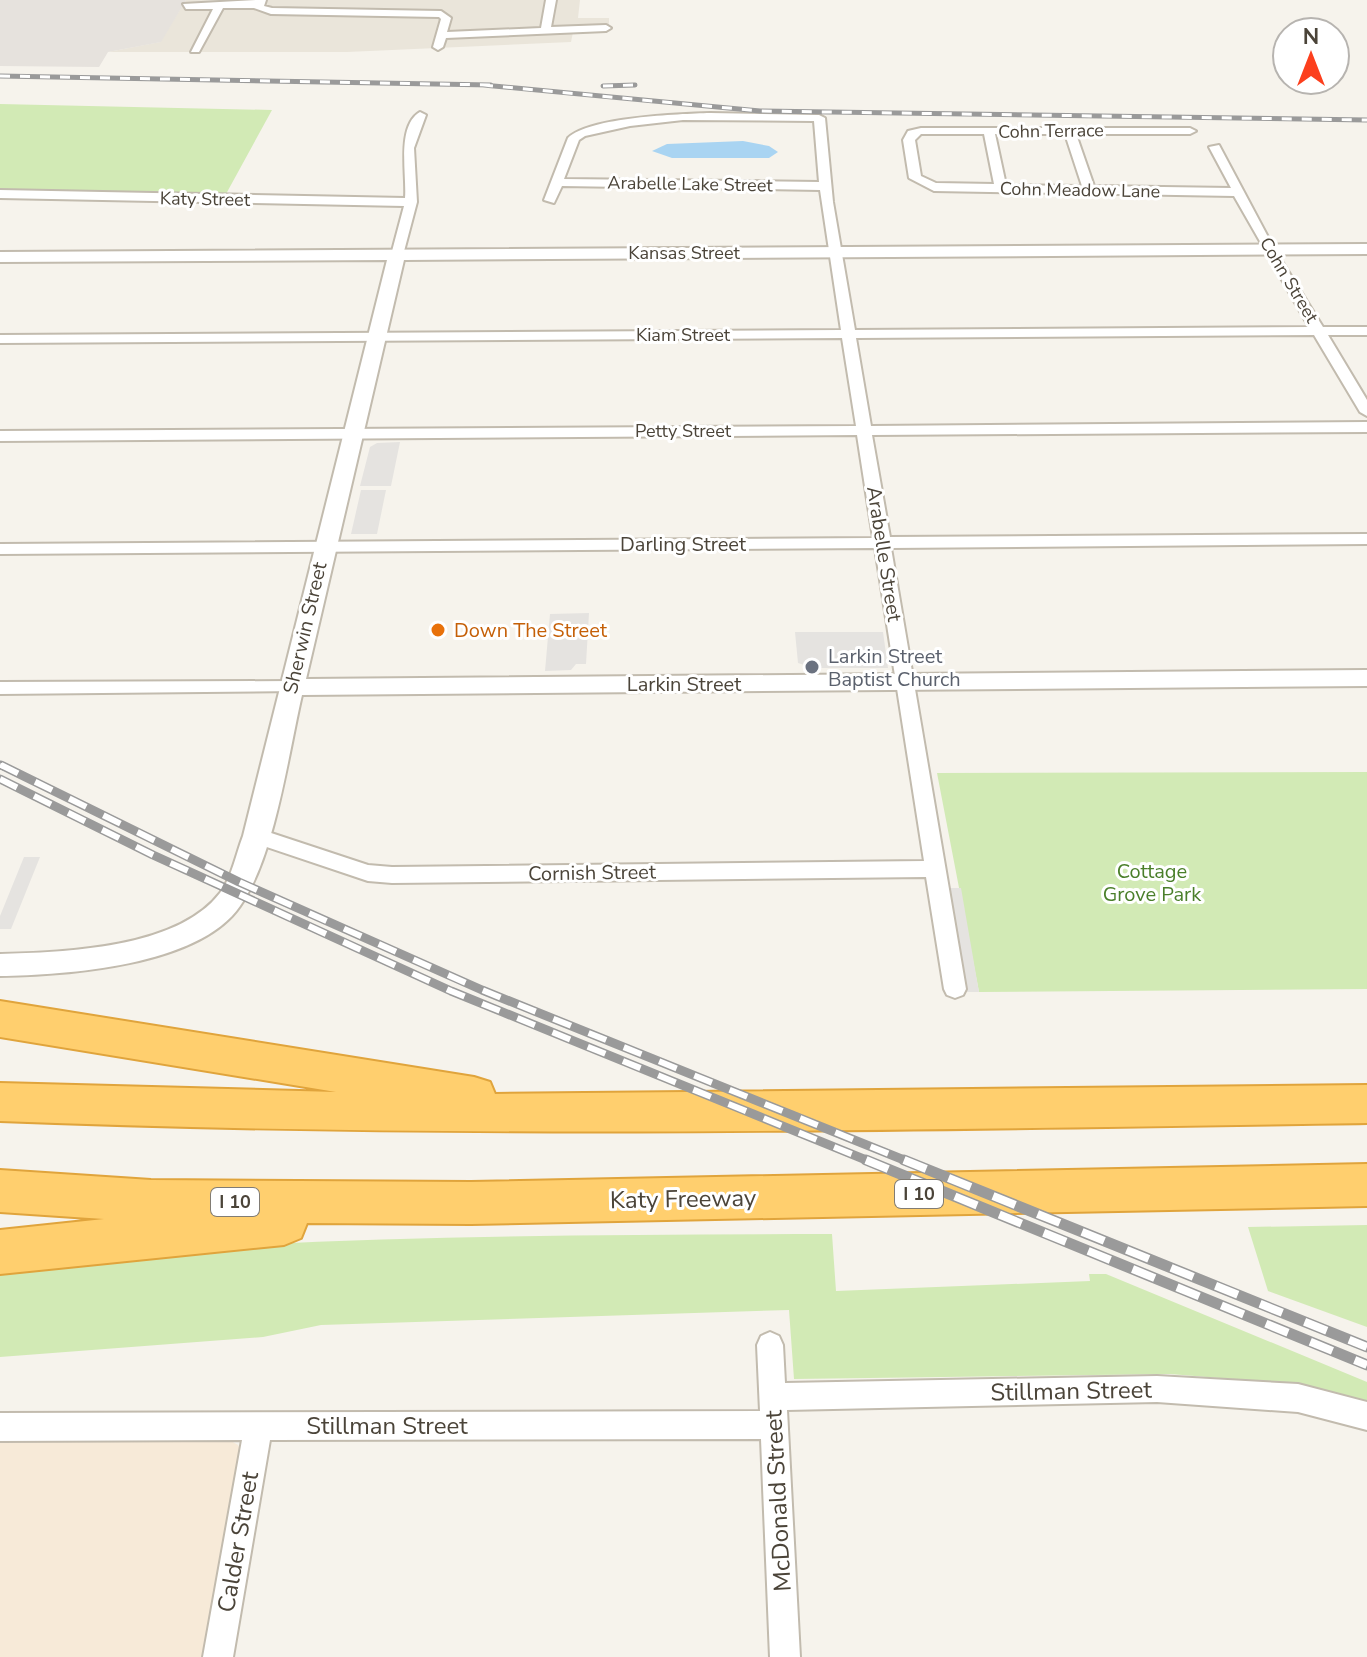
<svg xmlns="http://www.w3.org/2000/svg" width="1367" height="1657" font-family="'Nunito Sans',sans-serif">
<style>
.residential{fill:#eae5da}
.commercial{fill:#f7ead8}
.industrial{fill:#e6e2dd}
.green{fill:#d2eab5}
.parking{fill:#e5e3e0}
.water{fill:#a9d4f2}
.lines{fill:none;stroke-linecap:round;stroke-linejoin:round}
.minor-casing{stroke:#c2bbae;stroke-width:4}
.tertiary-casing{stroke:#c2bbae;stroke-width:4}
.motorway-casing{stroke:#e0a43c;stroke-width:4}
.minor{fill:#fff;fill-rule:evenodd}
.tertiary{fill:#fff;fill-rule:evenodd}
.motorway{fill:#ffcf6e;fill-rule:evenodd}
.rail-far3-casing{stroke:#9a9a9a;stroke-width:5}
.rail-far2-casing{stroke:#9a9a9a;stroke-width:8}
.rail-far1-casing{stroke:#9a9a9a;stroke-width:9}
.rail-casing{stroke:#9a9a9a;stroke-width:11}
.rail-far3{stroke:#fff;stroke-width:3;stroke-dasharray:10;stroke-linecap:butt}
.rail-far2{stroke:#fff;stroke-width:5;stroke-dasharray:15;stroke-linecap:butt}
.rail-far1{stroke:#fff;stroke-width:6;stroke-dasharray:19;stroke-linecap:butt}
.rail{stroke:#fff;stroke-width:8;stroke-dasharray:24;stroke-linecap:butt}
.food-dot{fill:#e8710a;stroke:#fff;stroke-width:3}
.worship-dot{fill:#6b7280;stroke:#fff;stroke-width:3}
.labels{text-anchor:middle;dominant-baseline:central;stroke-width:6;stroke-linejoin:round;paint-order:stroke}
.far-street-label{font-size:18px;fill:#4b4439;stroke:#fff}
.shield{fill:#fff;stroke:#817c74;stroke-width:2}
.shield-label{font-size:18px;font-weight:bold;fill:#4b4439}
.street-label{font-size:20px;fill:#4b4439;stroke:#fff}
.food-label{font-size:20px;fill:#c56008;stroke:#fff;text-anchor:start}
.worship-label{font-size:20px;fill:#5b616d;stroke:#fff;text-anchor:start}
.park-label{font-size:20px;fill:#4a7f2a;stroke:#fff}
.near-street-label{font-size:24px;fill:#4b4439;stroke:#fff}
</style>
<rect width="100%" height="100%" fill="#f6f3ec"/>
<path class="residential" d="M186 0H580L578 18H609V31L573 32 571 42 347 52H108L160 42Z"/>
<path class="commercial" d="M0 1437H224L238 1445 243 1455 204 1657H0Z"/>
<path class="industrial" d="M0 0H186L161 42 108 52 99 67 0 66Z"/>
<path class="green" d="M0 104 272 110 226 194 0 190Z
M1367 772V989L979 992 937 773Z
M1367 1225V1327L1268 1291 1248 1227Z
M832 1234 836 1291 1090 1281 1089 1274H1106L1367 1382V1404L1295 1384 1170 1374 794 1379 789 1310 321 1325 263 1337 0 1357V1264C276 1235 555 1235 832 1234Z"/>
<path class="parking" d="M400 442 391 486H360L370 447 377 443Z
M361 490H386L377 534H351Z
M589 613 586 664H576L571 670 545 671 550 614Z
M795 632H883L888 668H814L798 663Z
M24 857H40L11 929H0V916Z
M943 888H961L979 992H961Z"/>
<path class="water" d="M743 141 769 146 778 152 769 158H672L652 151 667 144Z"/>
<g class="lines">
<g class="minor-casing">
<path id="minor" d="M256 0H266L264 6 272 8 441 11 451 18 447 32 541 28 546 0H556L551 27 606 25 611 28 606 31 446 38 443 47 438 50 433 47 441 19 439 17 271 14 254 8H223L199 52H191L213 9H186L183 4Z
M420 112 426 115 414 148 417 202 403 255 397 259 391 255 404 206 0 198V190L405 198C407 175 396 126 420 112Z
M710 113 819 115 825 118 833 202 855 330 1309 327 1234 196 934 191 909 178 903 140 908 131 921 128H1190L1196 131 1190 134H1076L1094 186 1231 188 1209 147 1219 145 1275 250 1323 327H1367V335H1328L1367 400V416L1360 412 1314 335 856 338 871 426 1367 422V432L872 435 890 537 1367 534V544L891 548 966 989 963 995 955 998 947 995 944 989 926 877 392 883 368 881 249 841 246 836 249 831 256 828 368 865 392 867 924 861 875 548 0 554V544L873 538 857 435 0 441V431L856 426 842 338 0 343V335L841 330 820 190 562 186 554 203 544 200 568 138C589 117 679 114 710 113ZM683 120 814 121 819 182 564 179 579 140 585 136 630 126ZM921 134H984L994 184 936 183 921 176 915 140ZM995 134H1065L1082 186 1006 185Z
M292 681 298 683 301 687 298 691 0 694V682Z
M770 1332 779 1336 783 1345 785 1383 1157 1376 1298 1384 1367 1402V1430L1298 1412 1157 1402 787 1410 800 1657H770L761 1439 270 1440 233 1657H203L242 1440 0 1441V1413L760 1411 757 1345 761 1336Z"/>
</g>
<g class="tertiary-casing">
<path id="tertiary" d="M1367 244V254L404 260 306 679 1367 670V686L302 695C288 755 275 856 240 906 199 966 66 975 0 976V954C64 952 177 949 220 893 232 877 236 854 243 836L387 260 0 262V252Z"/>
</g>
<g class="motorway-casing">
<path id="motorway" d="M0 1001 474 1077 490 1082 495 1094 1367 1085V1123C911 1130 456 1139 0 1121V1083L336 1092 0 1037Z
M1367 1164V1206L471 1224 307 1223 301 1238 284 1245 0 1274V1230L104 1219 0 1212V1170L151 1180 471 1182Z"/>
</g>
<use href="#minor" class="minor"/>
<use href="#tertiary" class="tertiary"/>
<use href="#motorway" class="motorway"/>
<g class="rail-far3-casing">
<path id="rail-far3" d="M0 76 491 85
M483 85 760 111 1367 120
M603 86 635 85"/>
</g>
<g class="rail-far2-casing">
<path id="rail-far2" d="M0 765 5 767"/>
</g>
<g class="rail-far1-casing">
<path id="rail-far1" d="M1 765 239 882 482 990 909 1162
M0 779 153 855 451 991 871 1162"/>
</g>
<g class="rail-casing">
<path id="rail" d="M866 1160 1367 1365
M904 1160 1367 1347"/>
</g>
<use href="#rail-far3" class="rail-far3"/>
<use href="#rail-far2" class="rail-far2"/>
<use href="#rail-far1" class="rail-far1"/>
<use href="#rail" class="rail"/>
</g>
<circle class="food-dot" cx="438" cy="630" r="8"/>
<circle class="worship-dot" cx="812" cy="667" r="8"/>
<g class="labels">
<g class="far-street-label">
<text transform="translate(1051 131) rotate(-1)">Cohn Terrace</text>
<text transform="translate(690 184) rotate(1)">Arabelle Lake Street</text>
<text transform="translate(1080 190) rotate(1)">Cohn Meadow Lane</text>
<text transform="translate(205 199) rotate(1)">Katy Street</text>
<text x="684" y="253">Kansas Street</text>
<text transform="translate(1289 280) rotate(59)">Cohn Street</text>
<text x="683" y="335">Kiam Street</text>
<text x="683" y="431">Petty Street</text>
</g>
<g class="shield">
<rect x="895" y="1180" width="48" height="28" rx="6"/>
<rect x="211" y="1188" width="48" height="28" rx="6"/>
</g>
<g class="shield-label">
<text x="919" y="1194">I 10</text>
<text x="235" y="1202">I 10</text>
</g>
<g class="street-label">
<text x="683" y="544">Darling Street</text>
<text transform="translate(884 554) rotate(81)">Arabelle Street</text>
<text transform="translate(305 628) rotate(-77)">Sherwin Street</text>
<text x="684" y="684">Larkin Street</text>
<text transform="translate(592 873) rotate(-1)">Cornish Street</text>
</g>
<g class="food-label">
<text x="454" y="630">Down The Street</text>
</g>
<g class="worship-label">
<text x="828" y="656">Larkin Street<tspan x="828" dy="23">Baptist Church</tspan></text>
</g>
<g class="park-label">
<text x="1152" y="871">Cottage<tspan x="1152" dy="23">Grove Park</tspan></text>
</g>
<g class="near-street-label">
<text transform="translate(683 1199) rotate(-1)">Katy Freeway</text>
<text transform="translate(1071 1391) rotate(-1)">Stillman Street</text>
<text x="387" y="1426">Stillman Street</text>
<text transform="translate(778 1501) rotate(-93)">McDonald Street</text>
<text transform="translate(238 1542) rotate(-80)">Calder Street</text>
</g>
</g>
<g transform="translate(1311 56)"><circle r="38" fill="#ffffff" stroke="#b7b4b0" stroke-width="2"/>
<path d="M0-6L14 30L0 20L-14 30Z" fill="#fc3f1d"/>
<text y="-12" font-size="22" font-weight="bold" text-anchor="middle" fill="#4b4439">N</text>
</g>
</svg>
